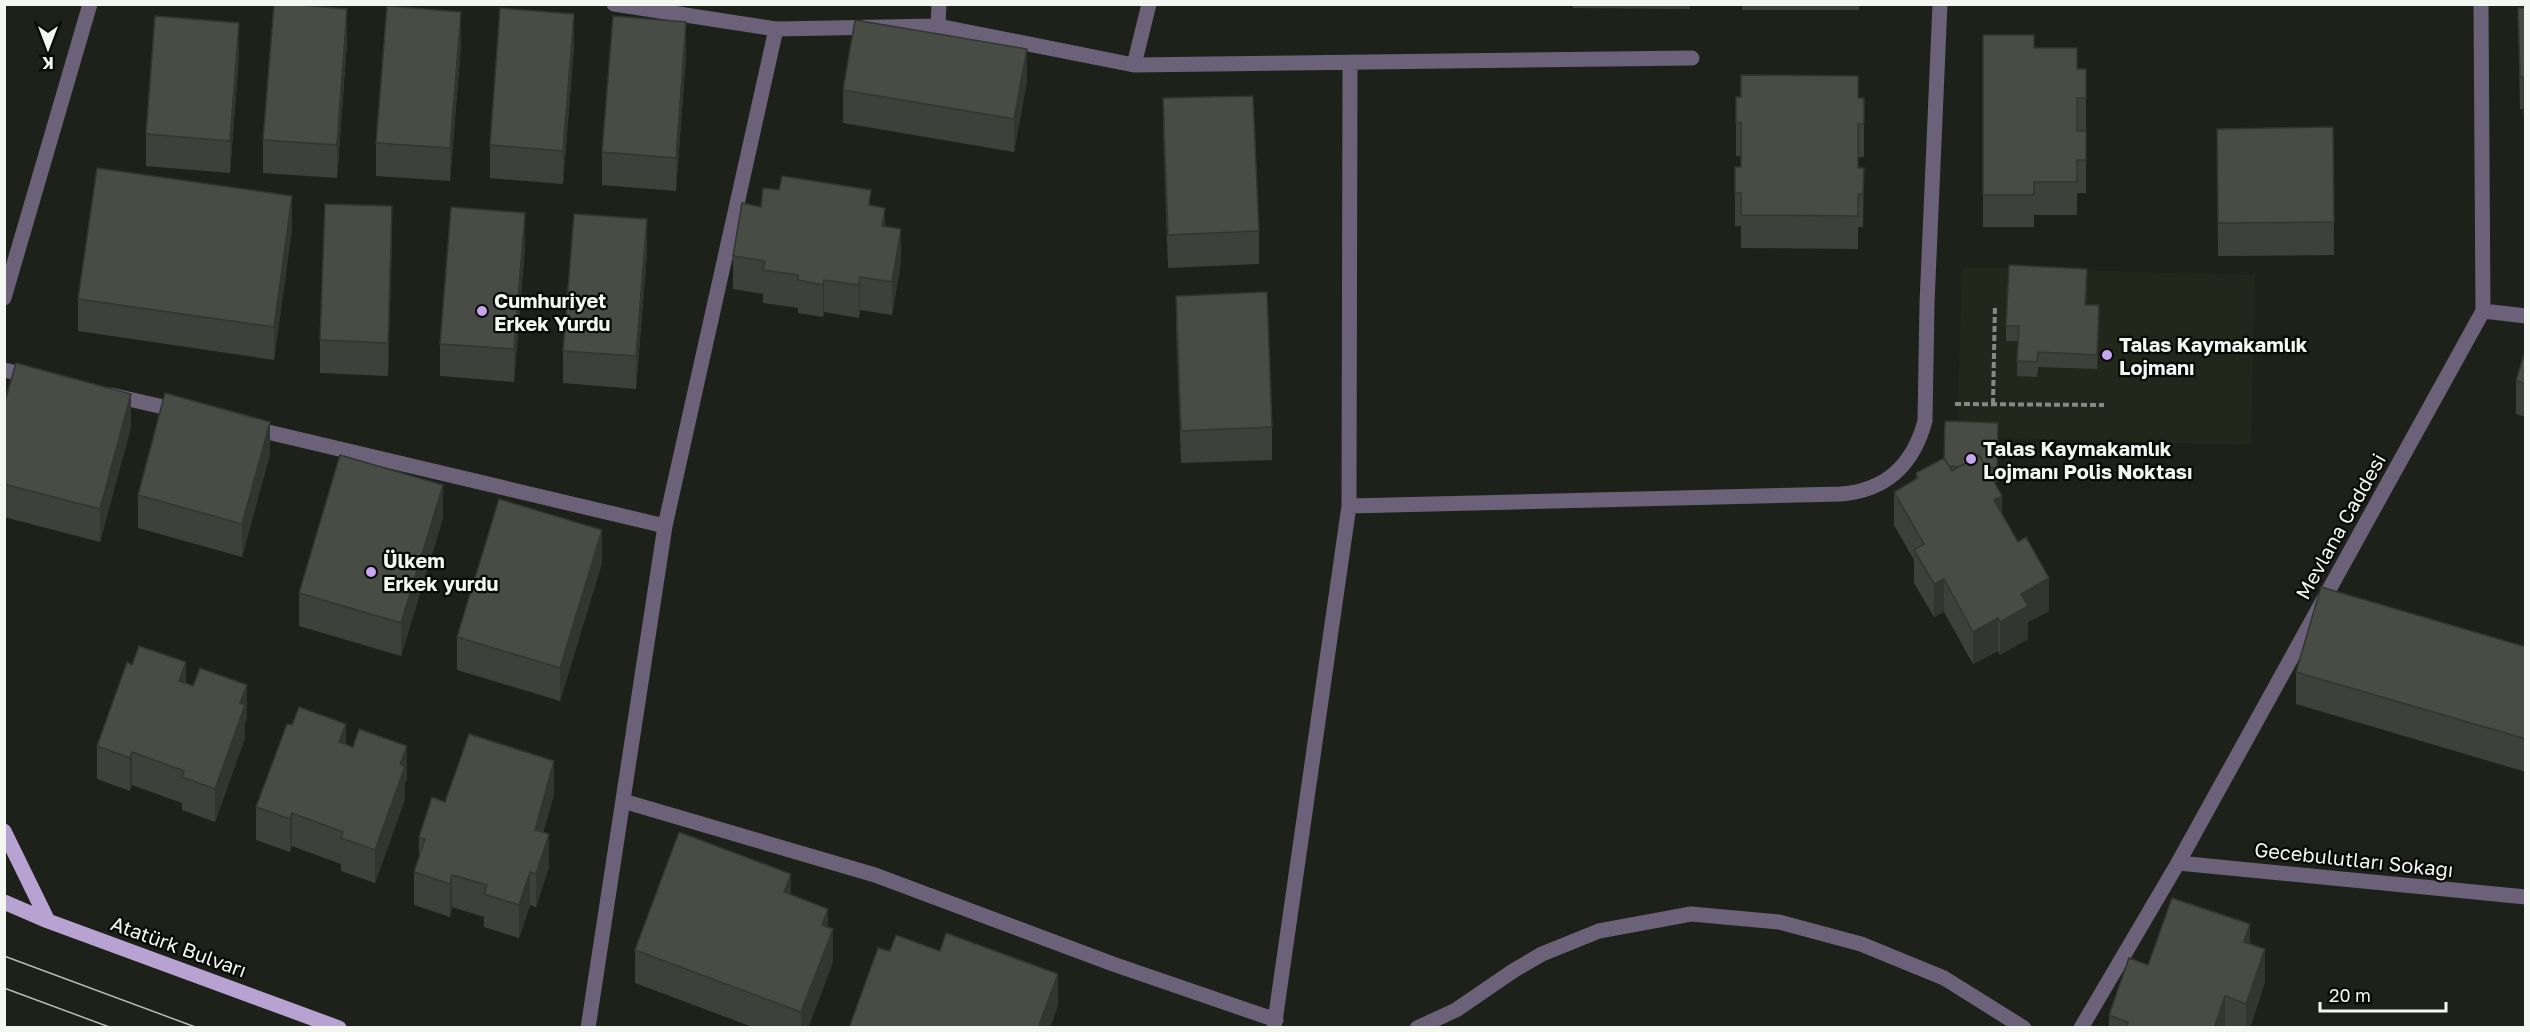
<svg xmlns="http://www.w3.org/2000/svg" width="2530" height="1032" font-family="'Golos Text',sans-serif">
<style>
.built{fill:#21281b}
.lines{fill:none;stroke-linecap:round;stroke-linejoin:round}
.path{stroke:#868a84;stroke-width:4;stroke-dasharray:6 3;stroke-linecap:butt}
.minor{stroke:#6b6178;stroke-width:15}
.major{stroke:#b8a2d2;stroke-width:15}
.tram{stroke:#b7bbb5;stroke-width:1.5}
.wall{fill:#3e413b}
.shaded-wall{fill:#323530}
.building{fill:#484c45;stroke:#323530;stroke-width:1.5}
.poi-dot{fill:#c8a5ef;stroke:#080a07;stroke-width:2}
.labels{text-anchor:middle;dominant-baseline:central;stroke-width:4.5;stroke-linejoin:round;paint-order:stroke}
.poi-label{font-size:20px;font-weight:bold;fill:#f3f6f1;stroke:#080a07;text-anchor:start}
.street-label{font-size:20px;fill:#f3f6f1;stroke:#080a07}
</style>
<rect width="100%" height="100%" fill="#1d211a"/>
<path class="built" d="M1962 267 2255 275 2251 445 1999 438 1997 482 1944 481 1957 436Z"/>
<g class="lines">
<path class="path" d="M1955 404 2104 405
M1993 404 1995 305"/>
<path class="minor" d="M614 4 776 29 938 26 1134 65 1692 58
M938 26 939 4
M1134 65 1149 4
M4 298 90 4
M2483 311 2526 316
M4 370 32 376
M111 395 181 411
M251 428 665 526
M1349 506 1841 494C1887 490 1913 465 1925 421L1927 303 1940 4
M623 801 875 875 1113 964 1276 1020
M2178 863 2526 897
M588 1028 665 526 776 29
M1274 1028 1349 506 1350 64
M1417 1028 1456 1010 1513 971 1542 954 1599 931 1691 914 1779 922 1861 944 1944 978 2024 1028
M2081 1028 2178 863 2483 311 2481 4"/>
<path class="major" d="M4 831 48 921
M4 902 48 921 339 1028"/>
<path class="tram" d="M4 956 198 1028
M4 988 112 1028"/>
</g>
<path class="wall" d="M1395 4H1513V6H1395Z
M1573 4H1690V9L1573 8Z
M1742 4H1859V10H1742Z
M2518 8H2526V149H2524V109H2520Z
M1983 35 2034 48 2077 69H2086V193H2077V215H2034V227H1983Z
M347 42 337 178 263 173V140Z
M461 45 450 181 376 176V143Z
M574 47 563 184 490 178V145Z
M239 55 230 173 146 166V134Z
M686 55 676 191 602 185V152Z
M1027 81 1014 152 843 123V90Z
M1736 97 1864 98V157H1858V168H1864L1863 227H1858V249L1741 248V226H1735V167H1741V156H1736Z
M1163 98 1259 231V264L1168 268 1163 131Z
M2333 127 2334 255 2218 256 2217 129Z
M871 206 885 227 901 262 892 315 860 310 859 318 824 312 823 317 798 313V308L763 303V294L733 289V256L761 207Z
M292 229 274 360 78 331V299Z
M392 239 388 376 320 373V340Z
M525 246 514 382 440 376V344Z
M647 252 636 389 563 383V351Z
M2087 284 2086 305 2099 320 2097 369 2038 367 2037 377 2017 376 2018 341H2006V326Z
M1176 296 1272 427V460L1181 463 1176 329Z
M2526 348V417L2516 414V381Z
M4 405 131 427 100 542 4 517Z
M1998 423 1997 482H1995L2002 514 2049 611 2028 622V639L2000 655 1998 651 1973 664 1944 612 1934 617 1914 583V560L1894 525V492L1916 479V473L1944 458Z
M270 454 242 557 138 528V495Z
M443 518 401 656 299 626V593Z
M602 563 560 701 457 670V637Z
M2526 647V772L2296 704V672Z
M186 684 247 718 245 722V738L215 822 182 810V803L132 785 130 791 97 779V746Z
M346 744 407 779 405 783V799L375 883 341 871V864L292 846 290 852 256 840V807Z
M554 794 543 833 549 867 536 907 530 905 519 938 484 927V917L452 907 450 917 414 905V872L419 858V837L445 802Z
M791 895 828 927 833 962 808 1028H755L635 983V950Z
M2250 944 2265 982 2250 1028H2109V1015L2148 965Z"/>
<path class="shaded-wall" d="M347 9V42L337 178V145Z
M461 12V45L450 181V148Z
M574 14V47L563 184V151Z
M686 22V55L676 191V158Z
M239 23V55L230 173V141Z
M1027 49V81L1014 152V119Z
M292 196V229L274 360V327Z
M392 206V239L388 376V343Z
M885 208V241L882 226Z
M525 213V246L514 382V349Z
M647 219V252L636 389V356Z
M901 229V262L892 315V282Z
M860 277V310L859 318V285Z
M824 280V312L823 317V285Z
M2099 305V320L2097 369V355Z
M131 394V427L100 542V509Z
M270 422V454L242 557V524Z
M443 485V518L401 656V623Z
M2002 496V529L1994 500Z
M602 530V563L560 701V668Z
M2049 578V611L2028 622V639L2000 655V622L2021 594Z
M1944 579V612L1934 617V584Z
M1998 618V651L1973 664V632Z
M186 662V695L179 681Z
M247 685V718L245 722V738L215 822V789L240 703Z
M346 724V756L339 742Z
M407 746V779L405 783V799L375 883V850L400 764Z
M132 752V785L130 791V758Z
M554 761V794L535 863V830Z
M292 813V846L290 852V819Z
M549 834V867L536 907V874Z
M530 872V905L519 938V905Z
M791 874V907L784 892Z
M452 875V907L450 917V884Z
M828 909V942L822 925Z
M2250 924V957L2244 942Z
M833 929V962L808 1028H801V1012Z
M2265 949V982L2250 1028H2246V1004Z
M1058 974V1006L1050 1028H1038Z
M2225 996V1028H2214Z"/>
<path class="building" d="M274 4H286L347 9 337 145 263 140Z
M387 6 461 12 450 148 376 143Z
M500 8 574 14 563 151 490 145Z
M2518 8H2526V116H2524V77H2520Z
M155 16 239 23 230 141 146 134Z
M613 16 686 22 676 158 602 152Z
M855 20 1027 49 1014 119 843 90Z
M1983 35H2034V48H2077V69H2086V98H2077V131H2086V160H2077V182H2034V195H1983Z
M1741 75 1858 76V98H1864V124H1858V168H1864L1863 194H1858V216L1741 215V193H1735V167H1741V123H1736V97H1741Z
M1253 96 1259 231 1168 235 1163 98Z
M2333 127 2334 222 2218 223 2217 129Z
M97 168 292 196 274 327 78 299Z
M782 176 871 190 869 205 885 208 882 226 901 229 892 282 860 277 859 285 824 280 823 285 798 280V275L763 270 765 261 733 256 742 203 761 207 763 188 779 190Z
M325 204 392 206 388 343 320 340Z
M451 207 525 213 514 349 440 344Z
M574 214 647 219 636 356 563 351Z
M2009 265 2087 269 2085 305H2099L2097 355 2038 352 2037 362 2017 361 2019 326H2006Z
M1267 292 1272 427 1181 431 1176 296Z
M2526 348V384L2516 381Z
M16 363 131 394 100 509 4 484V405Z
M165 393 270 422 242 524 138 495Z
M1945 421 1998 423 1997 468 1986 467 1979 455 1959 467 1949 466 1944 458Z
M340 455 443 485 401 623 299 593Z
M1979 455 2002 496 1994 500 2018 542 2026 537 2049 578 2021 594 2028 606 2000 622 1998 618 1973 632 1944 579 1934 584 1914 550 1924 544 1894 492 1918 478 1916 473 1944 458 1952 471Z
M499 499 602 530 560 668 457 637Z
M2321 587 2526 647V739L2296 672Z
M139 646 186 662 179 681 193 686 200 668 247 685 240 703 245 705 215 789 182 777 184 771 132 752 130 758 97 746 127 662 132 665Z
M299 707 346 724 339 742 353 747 359 729 407 746 400 764 405 766 375 850 341 838 343 832 292 813 290 819 256 807 287 724 292 725Z
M469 734 554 761 535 830 549 834 536 874 530 872 519 905 484 894 487 885 452 875 450 884 414 872 425 839 419 837 432 797 445 802Z
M679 832 791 874 784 892 828 909 822 925 833 929 801 1012 635 950Z
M2172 898 2250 924 2244 942 2265 949 2246 1004 2225 996 2214 1028H2126L2128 1022 2109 1015 2129 958 2148 965Z
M946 933 1058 974 1038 1028H849L878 948 890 951 896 935 940 951Z"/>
<g class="poi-dot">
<circle cx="482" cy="311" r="6"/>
<circle cx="2107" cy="355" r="6"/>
<circle cx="1971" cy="459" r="6"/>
<circle cx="371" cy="572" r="6"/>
</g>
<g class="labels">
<g class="poi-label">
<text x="494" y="300">Cumhuriyet<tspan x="494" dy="23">Erkek Yurdu</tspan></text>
<text x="2119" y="344">Talas Kaymakamlık<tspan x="2119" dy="23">Lojmanı</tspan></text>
<text x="1983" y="448">Talas Kaymakamlık<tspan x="1983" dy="23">Lojmanı Polis Noktası</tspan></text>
<text x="383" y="560">Ülkem<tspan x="383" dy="23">Erkek yurdu</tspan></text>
</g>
<g class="street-label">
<text transform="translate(2340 526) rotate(-61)">Mevlana Caddesi</text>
<text transform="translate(2354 859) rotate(6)">Gecebulutları Sokağı</text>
<text transform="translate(179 946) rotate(20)">Atatürk Bulvarı</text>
</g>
</g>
<rect width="2530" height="1032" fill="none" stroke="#f3f6f1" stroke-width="12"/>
<g transform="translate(48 48) rotate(180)" stroke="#080a07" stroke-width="4.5" paint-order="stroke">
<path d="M0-4.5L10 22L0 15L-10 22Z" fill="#f3f6f1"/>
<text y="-9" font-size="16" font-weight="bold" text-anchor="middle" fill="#f3f6f1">K</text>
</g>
<path d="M2320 1002v9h126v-9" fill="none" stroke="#f3f6f1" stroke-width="3"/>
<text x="2329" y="1002" font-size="18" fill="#f3f6f1" stroke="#080a07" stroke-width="4.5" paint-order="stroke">20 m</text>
</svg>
